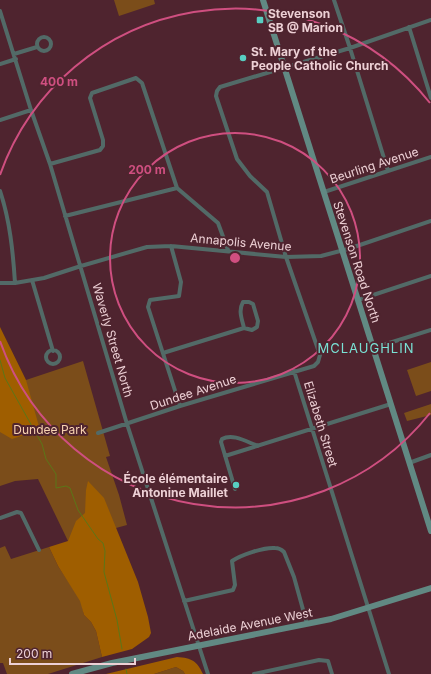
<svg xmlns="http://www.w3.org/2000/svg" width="431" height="674" font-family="Inter,sans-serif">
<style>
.green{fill:#7b4d1a}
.forest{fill:#9f5e00}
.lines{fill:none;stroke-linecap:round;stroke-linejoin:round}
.stream{stroke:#5b7718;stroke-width:1}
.street{stroke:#526a67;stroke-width:4}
.secondary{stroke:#618983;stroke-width:6}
.ring{fill:none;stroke:#cf4f80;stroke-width:2}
.poi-dot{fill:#58cec1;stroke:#4f242f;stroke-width:1.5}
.labels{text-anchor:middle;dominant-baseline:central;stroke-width:4;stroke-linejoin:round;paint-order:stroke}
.poi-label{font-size:12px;font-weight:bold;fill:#edd0d5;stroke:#4f242f;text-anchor:start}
.street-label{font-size:12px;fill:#edd0d5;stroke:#4f242f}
.park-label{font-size:12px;fill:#f8d3b1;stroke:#4f242f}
.neighbourhood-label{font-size:13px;letter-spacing:1px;fill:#79e2d5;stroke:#4f242f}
.centre{fill:#cf4f80;stroke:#4f242f;stroke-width:2}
.ring-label{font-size:12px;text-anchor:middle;font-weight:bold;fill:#cf4f80;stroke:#4f242f;stroke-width:4;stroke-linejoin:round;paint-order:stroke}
</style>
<rect width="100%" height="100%" fill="#4f242f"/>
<path class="green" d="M114 0H154L155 4 119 16Z
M83 361 110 456 106 457 119 495 127 525 68 541 38 479 15 481 0 486V399L26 380Z
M431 362V391L416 396 407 370Z
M431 404V415L407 421 404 413Z
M5 546 11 559 49 547 58 566 81 601 84 615 91 622 96 631 102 657 48 674H7L3 663H0V548Z
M176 667 183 671 185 674H154Z"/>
<path class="forest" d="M0 327 26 380 40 430 12 439 0 432Z
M88 481 104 498 138 582 148 617 151 633 149 637 132 649 102 657 96 631 91 622 84 615 80 601 58 566 49 547 68 541 76 521 85 513 86 490Z
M177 657C192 658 197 661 203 674H185L183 671 176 667 154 674H106Z"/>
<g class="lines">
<path class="stream" d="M0 360 5 378 42 444 46 459 56 474V488L66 486 70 488 78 510 98 539 103 543 105 551 104 572 117 620 122 649
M126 669 127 674"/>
<path class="street" d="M334 0 350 48 388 171
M0 11 31 110 50 164 127 424 208 674
M409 27 431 98
M37 44a7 7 0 1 1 14 0a7 7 0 1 1-14 0Z
M14 54 37 47
M0 64 16 59
M0 120 31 110
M50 164 100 150 103 146V140L90 98 92 93 136 78 142 83 177 188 218 223 228 250
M0 191C10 221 13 252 15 283
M324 192 431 157
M65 216 177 188
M171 246 181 282 179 296 150 300 148 307 180 406
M32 280 53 351
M0 283H15L44 278 81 266 147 247 171 246 286 257 321 256 348 249 431 221
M358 300 431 276
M373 348 431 330
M46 357a7 7 0 1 1 14 0a7 7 0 1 1-14 0Z
M163 353 244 328 252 330 257 327 258 321 253 304 249 302H243C238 311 242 319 244 328
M294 371 389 674
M98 433 180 406 314 366 318 362 320 355 286 257 267 192 250 176 237 159 216 96 217 91 220 87 350 48 431 20
M225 456 391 404
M409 463 431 455
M235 489 221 442 222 439C233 433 247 442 258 446
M0 518 17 512 21 513 39 550
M184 601 233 590 235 585 232 561C241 555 264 547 275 548 278 548 282 550 284 552L294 577 307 624
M254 674 319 660 328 661 332 674"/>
<path class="secondary" d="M263 0 431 531
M72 674 112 663 331 619 431 588"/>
</g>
<g class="ring">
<circle cx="235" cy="258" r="125"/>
<path d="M430 413A249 249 0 0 1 0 341M0 175A249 249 0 0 1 430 103"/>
</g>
<g class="poi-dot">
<rect x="256" y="16" width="8" height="8" rx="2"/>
<circle cx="243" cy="58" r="4"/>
<circle cx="236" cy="485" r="4"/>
</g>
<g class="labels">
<g class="poi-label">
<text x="268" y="13">Stevenson<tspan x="268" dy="14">SB @ Marion</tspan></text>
<text x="251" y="51">St. Mary of the<tspan x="251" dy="14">People Catholic Church</tspan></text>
<text x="228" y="478" text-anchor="end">École élémentaire<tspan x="228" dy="14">Antonine Maillet</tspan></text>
</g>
<g class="street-label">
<text transform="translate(374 165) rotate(-18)">Beurling Avenue</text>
<text transform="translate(241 242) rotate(5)">Annapolis Avenue</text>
<text transform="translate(357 262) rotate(72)">Stevenson Road North</text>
<text transform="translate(113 340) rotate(74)">Waverly Street North</text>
<text transform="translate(193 392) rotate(-18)">Dundee Avenue</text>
<text transform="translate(321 424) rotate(73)">Elizabeth Street</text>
<text transform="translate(250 624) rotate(-11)">Adelaide Avenue West</text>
</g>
<g class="park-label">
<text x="50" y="429">Dundee Park</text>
</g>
<g class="neighbourhood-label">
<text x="366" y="348">MCLAUGHLIN</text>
</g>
</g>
<circle cx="235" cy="258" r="6" class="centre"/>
<g class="ring-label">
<text x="59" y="86">400 m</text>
<text x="147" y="174">200 m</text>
</g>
<path d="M10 658v6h125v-6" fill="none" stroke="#edd0d5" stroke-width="2"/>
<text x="16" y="658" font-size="12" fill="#edd0d5" stroke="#4f242f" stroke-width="3" paint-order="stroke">200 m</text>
</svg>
